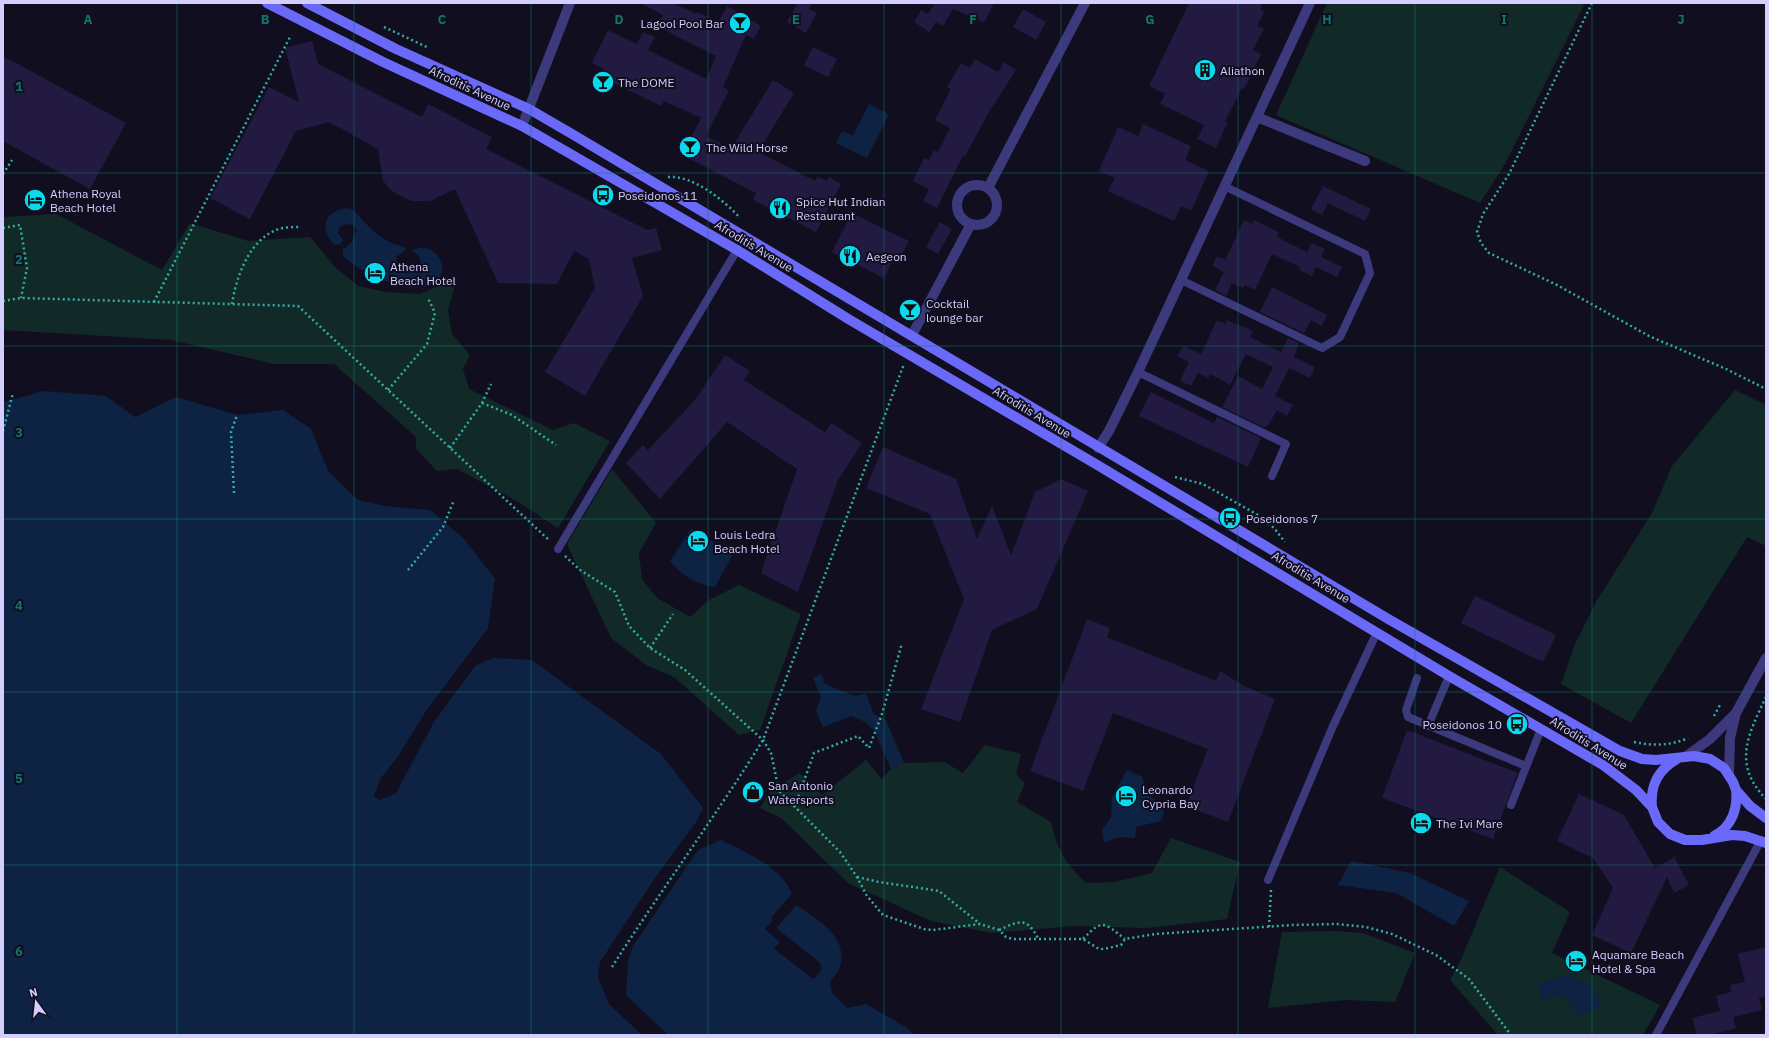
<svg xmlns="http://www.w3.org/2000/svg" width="1769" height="1038" font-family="'IBM Plex Sans',sans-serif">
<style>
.green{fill:#112a28}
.water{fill:#0e2343}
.pier{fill:#110e20}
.building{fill:#221a40}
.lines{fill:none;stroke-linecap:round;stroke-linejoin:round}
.path{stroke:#33ada4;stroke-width:2.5;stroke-dasharray:2 3;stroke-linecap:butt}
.service{stroke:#3c3a7d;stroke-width:8}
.minor{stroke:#3c3a7d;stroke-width:10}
.secondary{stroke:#6b69f9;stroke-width:10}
.grid{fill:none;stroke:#0f766e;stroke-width:1;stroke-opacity:0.55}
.labels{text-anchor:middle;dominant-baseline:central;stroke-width:4;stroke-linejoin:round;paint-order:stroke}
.poi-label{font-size:12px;fill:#d3cefd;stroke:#110e20;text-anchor:start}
.street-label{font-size:12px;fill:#d3cefd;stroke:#110e20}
.grid-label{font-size:13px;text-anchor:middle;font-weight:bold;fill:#0f766e;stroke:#110e20;stroke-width:4;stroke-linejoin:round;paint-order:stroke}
</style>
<rect width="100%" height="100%" fill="#110e20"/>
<path class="green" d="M1327 3H1585L1505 164 1480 203 1276 115Z
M56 214 162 270 190 223 248 241 310 237 335 267 358 286 386 292 420 294 447 282 454 289 448 310 452 334 470 355 463 369 469 389 553 430 574 423 610 441 558 528 520 503 457 469 437 471 416 449V437L334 364H274L171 340 3 330V217Z
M1735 390 1766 405V546L1747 537 1631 723 1561 684 1575 644 1596 602 1652 513 1672 466Z
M612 469 656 523 639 553 642 579 657 598 690 617 709 600 739 585 801 614 760 730 739 735 674 677 646 665 611 638 567 544Z
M985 745 1021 754 1016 774 1025 783 1017 802 1051 822C1058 852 1065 862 1086 883L1115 882 1152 873 1171 838 1240 862 1227 919 1146 928 1074 926 992 933 931 921 848 883 781 818 760 808 771 790 800 773 822 795 866 760 882 779 891 769 904 763 944 762 963 773Z
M1500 867 1570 912 1552 953 1660 1005 1643 1035H1498L1450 980 1459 964Z
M1336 931 1363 933 1415 953 1395 1002 1346 1000 1268 1008 1282 932Z"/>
<path class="water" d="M869 104 889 114 867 158 836 143 842 131 853 136Z
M344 208 352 209C370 227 377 240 404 247L406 250 396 257 398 265 407 271 416 269 421 264 420 258 413 250C435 240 454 270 434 283 410 298 361 272 343 256V250L353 241 352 238 357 230 353 225 346 224 340 227 338 233 343 240 340 244 335 245C319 230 323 214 344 208Z
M44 391 106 396 135 417 176 397 237 415 283 410 311 429 328 471 358 500 385 506 430 510 464 539 495 579 488 628 426 711 396 759 380 779 374 796 380 800 396 793 434 722 475 666 493 658 532 660 661 754 703 808 696 822 655 878 600 962 598 977 609 1004 642 1035H3V402Z
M691 529 733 554 715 587C696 584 682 576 670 561Z
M821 674 825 684 855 696 866 694 874 714 886 720 904 763 891 769 874 730 865 722 851 716 823 727 816 711 821 697 813 678Z
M1127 770 1142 777 1149 797 1161 802 1164 814 1160 821 1136 827 1135 838 1119 837 1104 843 1102 830 1111 817 1112 797Z
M721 840C746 853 781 866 792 894L771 918 773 920 765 929 780 942 775 949 813 979 821 969 820 963 776 928 796 905C816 918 849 937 840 966 839 971 834 977 830 982L832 993 847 1008 866 1004 907 1028 915 1035H668L626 995 628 961 633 946 698 850Z
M1351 861 1410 873 1469 901 1454 926 1396 893 1338 885Z
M1564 975 1593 985 1601 1006 1577 1016 1568 1000 1559 994 1543 1000 1537 985Z"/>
<path class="pier" d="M792 894V896L773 918 775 921 768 929 782 941 777 949 813 976 819 968 818 964 774 928 796 903V905L776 928 820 963 822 969 814 979 774 949 780 942 765 929 773 921 771 918Z"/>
<path class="building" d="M640 3H673L696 14 697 12 718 22 727 6 761 26 754 39 746 35 723 87 729 90 706 136 731 149 773 80 794 93 758 152 815 181 818 177 827 181 829 177 841 184 816 232 753 200 756 193 682 155 701 118 664 101 661 106 601 77 604 69 592 63 608 30 637 44 643 32 655 37 648 50 706 79 716 56 657 26 663 15Z
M798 3H812L809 9 817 13 806 33 787 22Z
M935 3H994L984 23 953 9 943 26 936 22 929 32 914 22 921 10 928 14Z
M1189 3H1261V10L1264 12 1257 26 1264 29 1253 50 1261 54 1244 89 1242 88 1225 121 1228 122 1216 148 1197 139 1204 125 1160 104 1165 94 1149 86Z
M1023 9 1046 22 1036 40 1013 27Z
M312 41 318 64 422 117 428 104 492 137 486 149 647 230 656 228 662 250 632 258 643 296 585 396 545 372 595 288 589 259 574 251 557 284 498 283 455 189 430 201H411L393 192 383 181 378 149 329 122 296 131 250 219 210 198 269 87 299 102 285 48Z
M813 47 837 59 828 77 804 65Z
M3 56 126 123 90 189 3 141Z
M975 59 998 72 1004 62 1016 70 989 112 965 156 963 155 937 208 923 201 929 189 913 181 924 158 929 160 934 150 938 152 950 128 935 120 951 89 947 87 961 63 970 68Z
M1143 124 1191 146 1185 160 1209 171 1191 211 1181 206 1174 221 1108 191 1115 178 1099 171 1118 127 1138 136Z
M1323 186 1371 209 1365 221 1328 203 1322 215 1311 209Z
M852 213 909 241 901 256 896 254 884 278 832 252Z
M1244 220 1252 224 1254 220 1279 232 1277 237 1307 252 1312 243 1325 249 1321 257 1342 267 1337 277 1316 267 1312 276 1299 270 1300 267 1272 254 1255 290 1245 285 1243 288 1232 283 1226 296 1215 290 1224 272 1212 266 1217 256 1225 260Z
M940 222 952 229 938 254 926 247Z
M1272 287 1327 315 1322 326 1311 320 1304 333 1260 312Z
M1217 320 1225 324 1227 320 1253 331 1250 337 1281 352 1288 338 1299 343 1294 357 1315 367 1310 378 1289 368 1275 396 1293 405 1287 416 1277 410 1268 426 1266 425 1265 428 1222 407 1238 376 1262 389 1273 367 1246 354 1230 385 1210 374 1208 378 1198 373 1191 386 1180 381 1189 362 1177 356 1183 346 1201 354Z
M725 355 750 371 744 380 825 432 831 423 862 443 838 480 798 592 761 573 797 469 727 422 660 499 626 463 643 445 648 450 695 400Z
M1151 392 1214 423 1217 417 1261 438 1248 467 1139 416Z
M883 447 956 479 977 539 992 506 1011 555 1035 492 1061 479 1088 491 1037 609 992 630 960 722 921 709 964 599 930 514 866 488Z
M1475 596 1556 635 1543 662 1461 623Z
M1087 619 1110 628 1107 637 1216 681 1220 671 1244 686 1275 699 1228 822 1186 806 1208 749 1113 713 1083 791 1030 771Z
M1407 730 1518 773 1493 839 1382 798Z
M752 783 763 791 754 802 744 793Z
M1579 794 1624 815 1655 868 1676 856 1675 858 1689 885 1674 893 1667 877 1631 953 1592 935 1613 888 1593 858 1557 841Z
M1766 947V996L1759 998 1762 1010 1733 1017 1736 1028 1709 1035H1697L1692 1018 1720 1011 1716 996 1731 992 1730 985 1745 982 1738 954Z"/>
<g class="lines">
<path class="path" d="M1592 3 1509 174 1483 214 1477 232 1481 243 1489 253 1557 285 1649 336 1726 369 1766 389
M384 27 429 48
M3 174 12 160
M668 177C693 175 725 201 740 218
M3 228 20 225 27 268 21 298
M3 301 21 298 298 306 550 541
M154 302 291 35
M232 304C236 277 249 241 276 230 283 227 293 227 301 227
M388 390 427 344 435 313 428 298
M482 403 512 415 556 445
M3 431 13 393
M450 448 482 403 491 384
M1175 477 1203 484 1258 515 1274 528 1285 542
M234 493 231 432 237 415
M565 556 580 570 615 592 629 626 650 648 685 670 763 740 771 753 779 791 840 852 857 877 867 896 883 915 924 929 933 930 980 924 999 930 1006 937 1012 939H1083L1099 949H1104L1121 945 1125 939 1155 934 1293 925 1337 924 1366 927 1392 934 1436 955 1469 979 1511 1035
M408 570 443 527 454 500
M650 648 673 614
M1766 697C1748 735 1732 764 1766 799
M1714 716 1720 705
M1634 742C1653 746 1670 746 1688 738
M795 806 814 753 858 736 869 748 882 714 902 643
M857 877 879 882 939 891 980 924
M1269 927 1271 890
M999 930C1019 921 1026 916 1038 938
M1083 939C1103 918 1104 923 1125 939
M612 967C661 890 715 817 763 740L904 364"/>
<path class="service" d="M1181 280 1322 348 1340 337 1370 273 1365 254 1224 186
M1138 372 1286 444 1272 476
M558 549 737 250
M1417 678 1406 710 1408 717 1526 766
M1428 726 1449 676
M1511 805 1541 729
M1268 880 1333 726 1377 632
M1656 1035 1761 840"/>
<path class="minor" d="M1257 117 1365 161
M522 126 570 3
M957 205a20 20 0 1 1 40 0a20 20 0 1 1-40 0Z
M988 188 1085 3
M912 335 971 224
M1098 448 1109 431 1138 372 1310 3
M1685 757 1710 739 1736 713
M1729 775 1730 738 1736 713 1766 658"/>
<path class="secondary" d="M267 3 383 62 522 126 737 250 850 320 1094 463 1449 676 1603 765 1636 790 1652 807 1658 822 1670 834 1685 840H1702L1732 835 1745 836 1766 843
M307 3 396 49 529 109 572 134 1390 620 1620 751 1642 759 1656 760 1694 756 1710 759 1724 768 1733 782 1736 790 1750 806 1766 818
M1652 807C1650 785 1658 770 1677 759
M1714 836C1732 827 1738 808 1736 790"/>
</g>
<path class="grid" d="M177 3V1035M354 3V1035M531 3V1035M708 3V1035M884 3V1035M1061 3V1035M1238 3V1035M1415 3V1035M1592 3V1035M3 173H1766M3 346H1766M3 519H1766M3 692H1766M3 865H1766"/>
<defs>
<g id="bar-disc" transform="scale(1.15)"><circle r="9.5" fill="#09daee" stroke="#110e20"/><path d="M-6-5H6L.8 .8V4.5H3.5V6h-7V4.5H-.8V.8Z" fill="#111"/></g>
<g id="building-disc" transform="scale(1.15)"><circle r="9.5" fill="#09daee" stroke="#110e20"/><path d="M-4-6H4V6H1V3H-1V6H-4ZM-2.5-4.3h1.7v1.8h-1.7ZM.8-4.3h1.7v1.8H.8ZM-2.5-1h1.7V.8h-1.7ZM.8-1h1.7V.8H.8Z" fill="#111"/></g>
<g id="bus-disc" transform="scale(1.15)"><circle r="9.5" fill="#09daee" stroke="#110e20"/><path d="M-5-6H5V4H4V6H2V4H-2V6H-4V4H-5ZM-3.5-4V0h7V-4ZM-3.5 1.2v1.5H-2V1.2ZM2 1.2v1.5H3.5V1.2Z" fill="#111"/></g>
<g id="hotel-disc" transform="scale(1.15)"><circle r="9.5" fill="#09daee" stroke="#110e20"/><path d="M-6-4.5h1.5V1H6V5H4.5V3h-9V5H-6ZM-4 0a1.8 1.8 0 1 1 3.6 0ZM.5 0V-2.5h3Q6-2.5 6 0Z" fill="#111"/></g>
<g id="restaurant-disc" transform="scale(1.15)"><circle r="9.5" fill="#09daee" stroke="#110e20"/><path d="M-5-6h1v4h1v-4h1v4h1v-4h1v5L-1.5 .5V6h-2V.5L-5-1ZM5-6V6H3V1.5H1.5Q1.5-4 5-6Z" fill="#111"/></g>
<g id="shop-disc" transform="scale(1.15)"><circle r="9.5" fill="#09daee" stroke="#110e20"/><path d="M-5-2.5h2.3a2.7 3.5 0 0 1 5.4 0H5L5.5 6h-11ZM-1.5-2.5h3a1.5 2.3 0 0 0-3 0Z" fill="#111"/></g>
</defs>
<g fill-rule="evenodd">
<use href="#bar-disc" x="740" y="23"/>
<use href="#building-disc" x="1205" y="70"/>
<use href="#bar-disc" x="603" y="82"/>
<use href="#bar-disc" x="690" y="147"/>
<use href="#bus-disc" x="603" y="195"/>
<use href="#hotel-disc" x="35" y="200"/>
<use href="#restaurant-disc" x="780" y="208"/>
<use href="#restaurant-disc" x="850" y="256"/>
<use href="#hotel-disc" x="375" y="273"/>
<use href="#bar-disc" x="910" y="310"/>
<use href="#bus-disc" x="1230" y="518"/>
<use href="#hotel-disc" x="698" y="541"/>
<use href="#bus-disc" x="1517" y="724"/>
<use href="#shop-disc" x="753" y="792"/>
<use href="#hotel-disc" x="1126" y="796"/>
<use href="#hotel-disc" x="1421" y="823"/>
<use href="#hotel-disc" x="1576" y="961"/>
</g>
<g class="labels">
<g class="poi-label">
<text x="724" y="23" text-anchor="end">Lagool Pool Bar</text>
<text x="1220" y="70">Aliathon</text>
<text x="618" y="82">The DOME</text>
<text x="706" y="147">The Wild Horse</text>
<text x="50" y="193">Athena Royal<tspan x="50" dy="14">Beach Hotel</tspan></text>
<text x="618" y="195">Poseidonos 11</text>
<text x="796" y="201">Spice Hut Indian<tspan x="796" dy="14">Restaurant</tspan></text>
<text x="866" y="256">Aegeon</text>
<text x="390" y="266">Athena<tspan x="390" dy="14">Beach Hotel</tspan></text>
<text x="926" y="303">Cocktail<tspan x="926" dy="14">lounge bar</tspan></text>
<text x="1246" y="518">Poseidonos 7</text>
<text x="714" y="534">Louis Ledra<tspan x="714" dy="14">Beach Hotel</tspan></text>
<text x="1502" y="724" text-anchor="end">Poseidonos 10</text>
<text x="768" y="785">San Antonio<tspan x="768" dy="14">Watersports</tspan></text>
<text x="1142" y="789">Leonardo<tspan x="1142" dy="14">Cypria Bay</tspan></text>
<text x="1436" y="823">The Ivi Mare</text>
<text x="1592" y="954">Aquamare Beach<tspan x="1592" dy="14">Hotel &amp; Spa</tspan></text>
</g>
<g class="street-label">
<text transform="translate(470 88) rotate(25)">Afroditis Avenue</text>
<text transform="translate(754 246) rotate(31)">Afroditis Avenue</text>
<text transform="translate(1032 412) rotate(31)">Afroditis Avenue</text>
<text transform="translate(1311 577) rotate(31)">Afroditis Avenue</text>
<text transform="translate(1589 743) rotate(32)">Afroditis Avenue</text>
</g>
</g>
<g class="grid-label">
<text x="88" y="24">A</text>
<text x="265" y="24">B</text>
<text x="442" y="24">C</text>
<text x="619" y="24">D</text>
<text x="796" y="24">E</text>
<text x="973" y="24">F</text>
<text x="1150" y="24">G</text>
<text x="1327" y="24">H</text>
<text x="1504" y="24">I</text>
<text x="1681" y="24">J</text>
<text x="19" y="91">1</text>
<text x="19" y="264">2</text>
<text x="19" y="437">3</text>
<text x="19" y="610">4</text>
<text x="19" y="783">5</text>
<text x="19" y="956">6</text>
</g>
<rect width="1769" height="1038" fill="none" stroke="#d3cefd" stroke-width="8"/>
<g transform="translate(36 1002) rotate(345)" stroke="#110e20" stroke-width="3" paint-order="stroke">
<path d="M0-3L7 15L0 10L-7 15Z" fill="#d3cefd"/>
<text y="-6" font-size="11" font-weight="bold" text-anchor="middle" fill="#d3cefd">N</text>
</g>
</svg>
